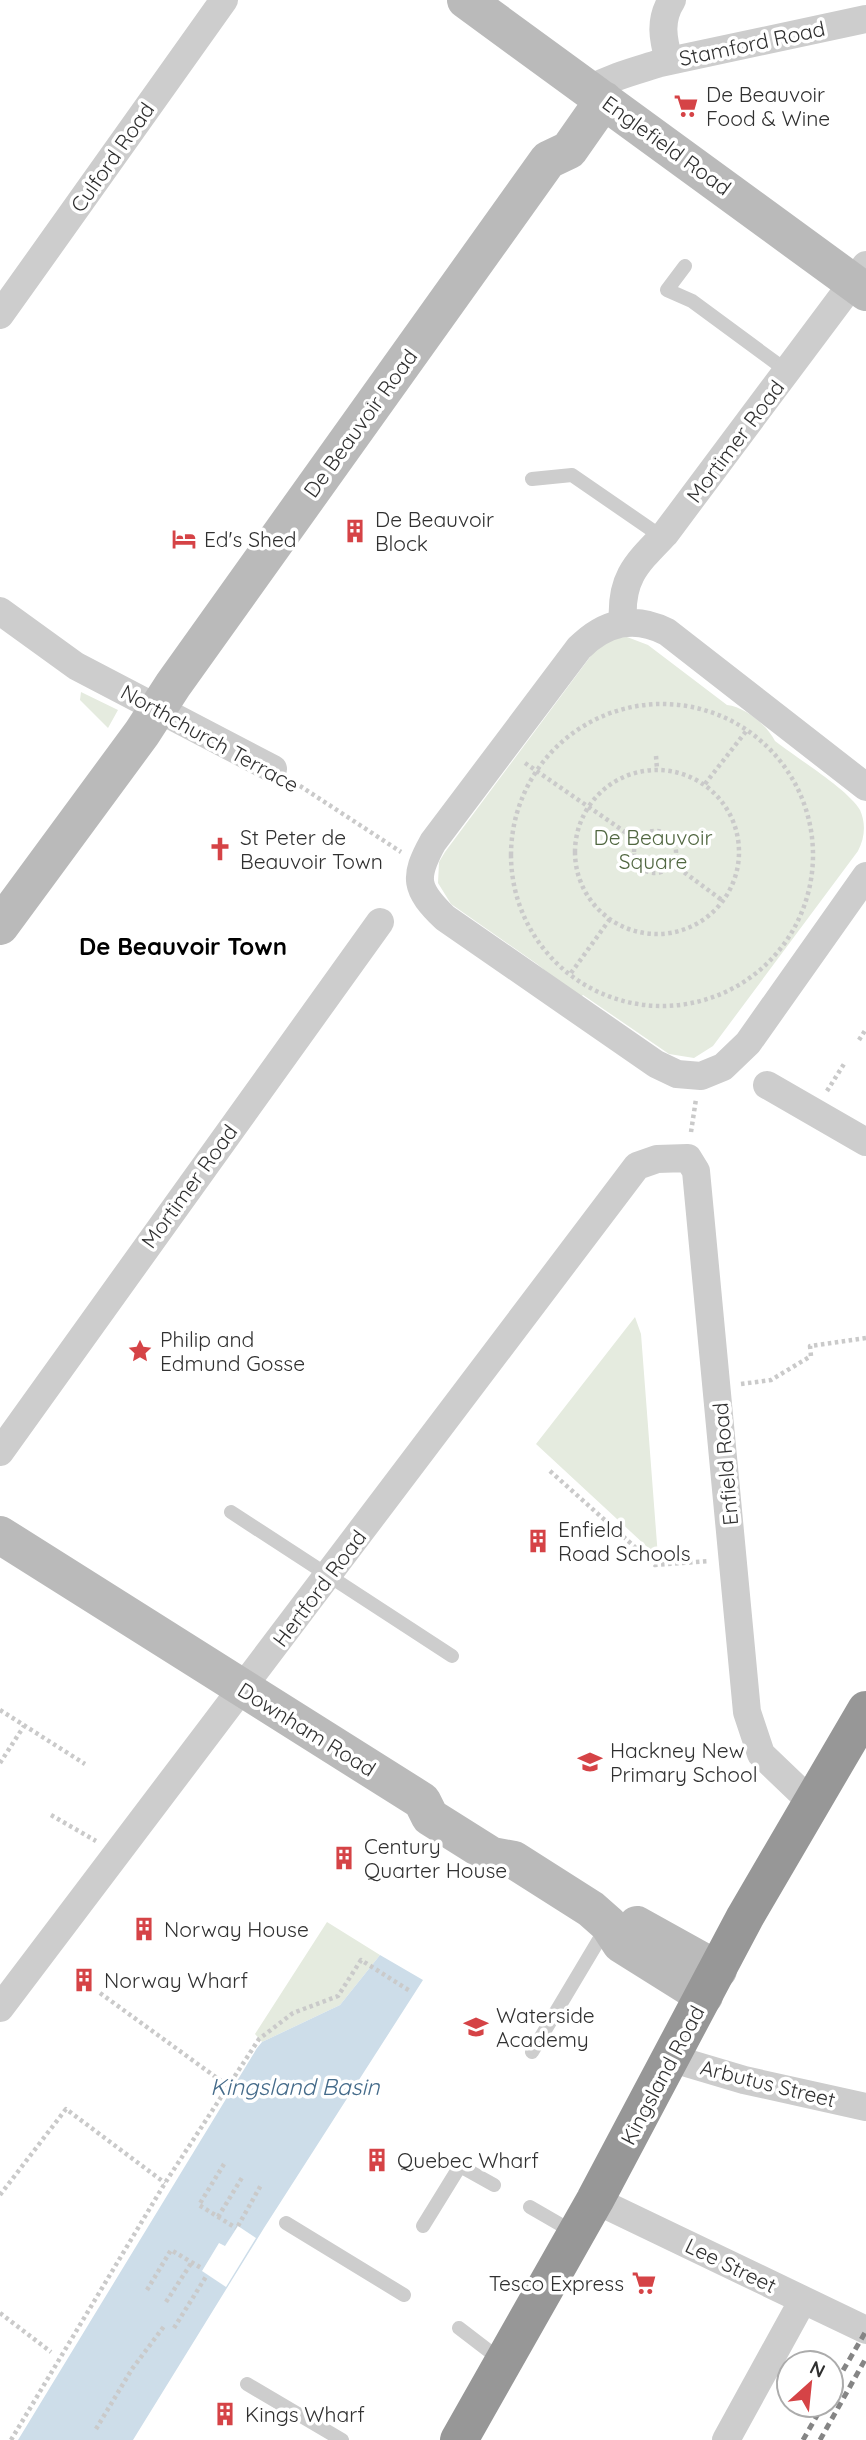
<svg xmlns="http://www.w3.org/2000/svg" width="866" height="2440" font-family="Quicksand,sans-serif">
<style>
.green{fill:#e5ebdf}
.water{fill:#cddde9}
.pier{fill:#fff}
.lines{fill:none;stroke-linecap:round;stroke-linejoin:round}
.path{stroke:#cacaca;stroke-width:4.5;stroke-dasharray:3.5 3.5;stroke-linecap:butt}
.lane{stroke:#cdcdcd;stroke-width:14}
.street{stroke:#cdcdcd;stroke-width:28}
.secondary{stroke:#bababa;stroke-width:38}
.highway{stroke:#979797;stroke-width:38}
.rail{stroke:#858585;stroke-width:5;stroke-dasharray:7 5;stroke-linecap:butt}
.labels{text-anchor:middle;dominant-baseline:central;stroke-width:7;stroke-linejoin:round;paint-order:stroke}
.street-label{font-size:21px;fill:#303030;stroke:#fff}
.poi-label{font-size:21px;fill:#303030;stroke:#fff;text-anchor:start}
.park-label{font-size:21px;fill:#516741;stroke:#fff}
.water-label{font-size:23px;font-style:italic;fill:#456b8a;stroke:#fff}
.quarter-label{font-size:24px;font-weight:bold;fill:#000;stroke:#fff}
</style>
<rect width="100%" height="100%" fill="#fff"/>
<path class="green" d="M627 637 648 645 727 705C745 707 767 725 775 741 795 757 848 789 860 810 866 823 865 838 858 851L713 1046 694 1058 669 1054 583 995 579 998 537 964 451 904 438 883 439 862 445 852 596 649 612 638Z
M81 692 118 710 108 728 80 700Z
M635 1317 641 1334 658 1557 536 1444Z
M327 1922 380 1955 340 2005 262 2042 255 2034Z"/>
<path class="water" d="M380 1955 423 1980 264 2228 133 2440H18L257 2048 262 2042 340 2005Z"/>
<path class="pier" d="M238 2226 256 2238 226 2287 202 2271 219 2243 225 2246Z"/>
<g class="lines">
<path class="path" d="M511 855a151 151 0 1 1 302 0a151 151 0 1 1-302 0Z
M656 756 657 769
M525 763 638 841
M575 852a82 82 0 1 1 164 0a82 82 0 1 1-164 0Z
M294 782 401 852
M705 784 747 730
M634 852a21 21 0 1 1 42 0a21 21 0 1 1-42 0Z
M673 864 723 901
M571 973 610 919
M859 1040 866 1029
M827 1091 844 1064
M691 1132 696 1099
M741 1384 771 1380 811 1356 810 1346 866 1338
M550 1471 655 1565 709 1561
M0 1710 85 1764
M0 1763 24 1726
M51 1815 96 1841
M100 1993 228 2086
M224 2164 199 2205 236 2228
M0 2195 66 2109 165 2183
M218 2217 243 2176
M238 2226 261 2185
M147 2290 171 2250 203 2269
M166 2302 192 2262
M0 2313 51 2352
M174 2328 207 2275
M96 2429 132 2369 165 2325
M11 2440 165 2183 259 2039 293 2013 338 1996 361 1960 410 1991"/>
<path class="lane" d="M685 266 667 290 692 301 787 371
M532 479 572 475 662 537
M231 1512 452 1656
M532 2052 606 1928
M530 2207 575 2233
M286 2223 404 2295
M423 2226 460 2166 494 2185
M459 2328 502 2361
M247 2384 342 2440"/>
<path class="street" d="M669 61C663 39 659 20 672 0
M590 89C614 76 635 71 660 63L866 19
M0 315 224 0
M0 611 76 666 273 769
M623 622C620 578 636 564 665 534L866 265
M866 787 667 632C634 615 605 622 579 648L433 842C413 878 415 889 445 918L656 1064 677 1074 701 1076 723 1067 748 1043 866 876
M767 1085 866 1142
M0 1452 380 922
M0 2008 637 1166 657 1159 688 1158 696 1171 747 1712 761 1754 810 1801
M670 2058 744 2080 866 2107
M595 2200 866 2330
M726 2440 803 2300"/>
<path class="secondary" d="M466 0 866 292
M0 926 142 733 173 685 548 160 569 150 604 100
M0 1535 422 1801 430 1817 492 1856 514 1860 591 1909 608 1924 621 1944 704 1996
M637 1925 718 1970"/>
<path class="highway" d="M459 2440 595 2200 745 1917 866 1710"/>
<path class="rail" d="M831 2391 866 2331
M803 2440 823 2405
M820 2440 866 2358"/>
</g>
<defs>
<g id="supermarket-bare" transform="scale(1.89)"><path d="M-6-5.5h2.5l.6 2H6L4.5 2H-2.5L-4.4-4H-6ZM-1.5 3.2a1.3 1.3 0 1 0 .1 0ZM3 3.2a1.3 1.3 0 1 0 .1 0Z" fill="#d54346" stroke="#fff" stroke-width="2.5" paint-order="stroke"/></g>
<g id="building-bare" transform="scale(1.89)"><path d="M-4-6H4V6H1V3H-1V6H-4ZM-2.5-4.3h1.7v1.8h-1.7ZM.8-4.3h1.7v1.8H.8ZM-2.5-1h1.7V.8h-1.7ZM.8-1h1.7V.8H.8Z" fill="#d54346" stroke="#fff" stroke-width="2.5" paint-order="stroke"/></g>
<g id="hotel-bare" transform="scale(1.89)"><path d="M-6-4.5h1.5V1H6V5H4.5V3h-9V5H-6ZM-4 0a1.8 1.8 0 1 1 3.6 0ZM.5 0V-2.5h3Q6-2.5 6 0Z" fill="#d54346" stroke="#fff" stroke-width="2.5" paint-order="stroke"/></g>
<g id="church-bare" transform="scale(1.89)"><path d="M-1.2-6h2.4v3.5h3.3v2.4h-3.3V6h-2.4V-.1h-3.3v-2.4h3.3Z" fill="#d54346" stroke="#fff" stroke-width="2.5" paint-order="stroke"/></g>
<g id="sight-bare" transform="scale(1.89)"><path d="M0-6L1.8-2.2L6-1.7L2.9 1.2L3.7 5.4L0 3.3L-3.7 5.4L-2.9 1.2L-6-1.7L-1.8-2.2Z" fill="#d54346" stroke="#fff" stroke-width="2.5" paint-order="stroke"/></g>
<g id="school-bare" transform="scale(1.89)"><path d="M0-5L7-2L0 1L-7-2ZM-4 1L0 2.5L4 1V4Q0 6-4 4Z" fill="#d54346" stroke="#fff" stroke-width="2.5" paint-order="stroke"/></g>
</defs>
<g fill-rule="evenodd">
<use href="#supermarket-bare" x="686" y="106"/>
<use href="#building-bare" x="355" y="531"/>
<use href="#hotel-bare" x="184" y="539"/>
<use href="#church-bare" x="220" y="849"/>
<use href="#sight-bare" x="140" y="1351"/>
<use href="#building-bare" x="538" y="1541"/>
<use href="#school-bare" x="590" y="1762"/>
<use href="#building-bare" x="344" y="1858"/>
<use href="#building-bare" x="144" y="1929"/>
<use href="#building-bare" x="84" y="1980"/>
<use href="#school-bare" x="476" y="2027"/>
<use href="#building-bare" x="377" y="2160"/>
<use href="#supermarket-bare" x="644" y="2283"/>
<use href="#building-bare" x="225" y="2414"/>
</g>
<g class="labels">
<g class="street-label">
<text transform="translate(752 43) rotate(-12)">Stamford Road</text>
<text transform="translate(667 145) rotate(36)">Englefield Road</text>
<text transform="translate(112 157) rotate(-55)">Culford Road</text>
<text transform="translate(360 423) rotate(-54)">De Beauvoir Road</text>
<text transform="translate(735 441) rotate(-53)">Mortimer Road</text>
<text transform="translate(210 738) rotate(29)">Northchurch Terrace</text>
<text transform="translate(189 1186) rotate(-54)">Mortimer Road</text>
<text transform="translate(725 1464) rotate(-95)">Enfield Road</text>
<text transform="translate(319 1588) rotate(-53)">Hertford Road</text>
<text transform="translate(307 1729) rotate(32)">Downham Road</text>
<text transform="translate(662 2075) rotate(-62)">Kingsland Road</text>
<text transform="translate(768 2083) rotate(14)">Arbutus Street</text>
<text transform="translate(731 2265) rotate(26)">Lee Street</text>
</g>
<g class="poi-label">
<text x="706" y="94">De Beauvoir<tspan x="706" dy="24">Food &amp; Wine</tspan></text>
<text x="375" y="519">De Beauvoir<tspan x="375" dy="24">Block</tspan></text>
<text x="204" y="539">Ed's Shed</text>
<text x="240" y="837">St Peter de<tspan x="240" dy="24">Beauvoir Town</tspan></text>
<text x="160" y="1339">Philip and<tspan x="160" dy="24">Edmund Gosse</tspan></text>
<text x="558" y="1529">Enfield<tspan x="558" dy="24">Road Schools</tspan></text>
<text x="610" y="1750">Hackney New<tspan x="610" dy="24">Primary School</tspan></text>
<text x="364" y="1846">Century<tspan x="364" dy="24">Quarter House</tspan></text>
<text x="164" y="1929">Norway House</text>
<text x="104" y="1980">Norway Wharf</text>
<text x="496" y="2015">Waterside<tspan x="496" dy="24">Academy</tspan></text>
<text x="397" y="2160">Quebec Wharf</text>
<text x="624" y="2283" text-anchor="end">Tesco Express</text>
<text x="245" y="2414">Kings Wharf</text>
</g>
<g class="park-label">
<text x="653" y="837">De Beauvoir<tspan x="653" dy="24">Square</tspan></text>
</g>
<g class="water-label">
<text x="295" y="2086">Kingsland Basin</text>
</g>
<g class="quarter-label">
<text x="183" y="946">De Beauvoir Town</text>
</g>
</g>
<g transform="translate(810 2384) rotate(27)"><circle r="33" fill="#ffffff" stroke="#acacac" stroke-width="2"/>
<path d="M0-5L12 26L0 18L-12 26Z" fill="#d54346"/>
<text y="-10" font-size="19" font-weight="bold" text-anchor="middle" fill="#303030">N</text>
</g>
</svg>
